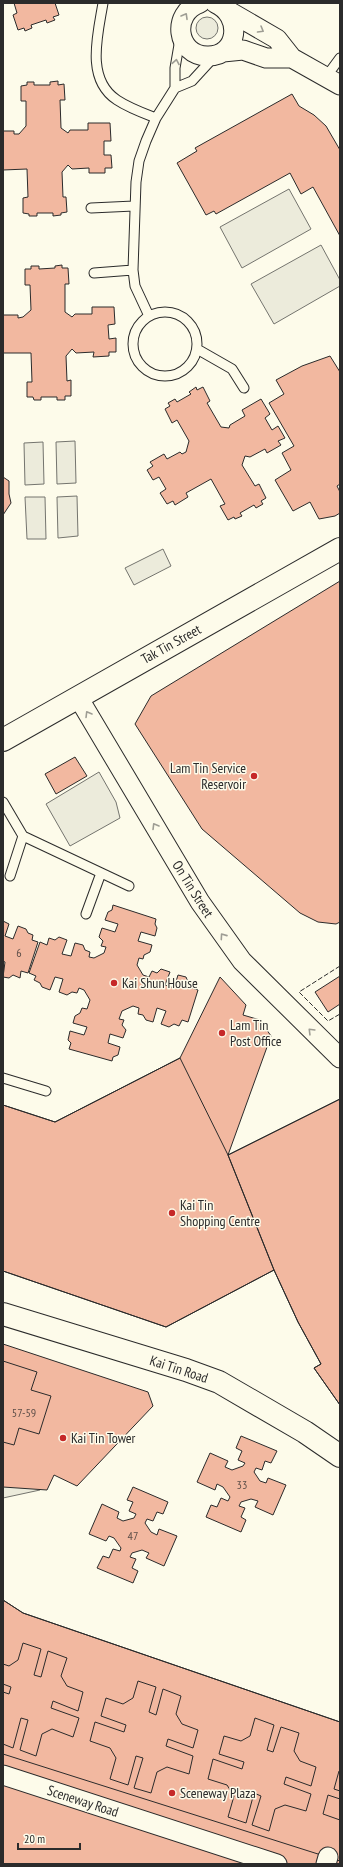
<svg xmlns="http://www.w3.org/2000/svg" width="343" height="1867" font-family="'PT Sans Narrow',sans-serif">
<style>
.green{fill:#ecebdb;stroke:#74746e}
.building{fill:#f2b8a0;stroke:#2b2b2b}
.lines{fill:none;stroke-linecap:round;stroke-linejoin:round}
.service-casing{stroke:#2b2b2b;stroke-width:11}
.minor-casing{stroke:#2b2b2b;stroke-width:21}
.tertiary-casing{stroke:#2b2b2b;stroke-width:24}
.service{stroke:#fdfbea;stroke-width:9}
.minor{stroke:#fdfbea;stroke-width:19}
.tertiary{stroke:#fdfbea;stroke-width:22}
.fence{stroke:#2b2b2b;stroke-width:1;stroke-dasharray:5 2;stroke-linecap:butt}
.oneway{stroke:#9e9d94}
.poi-dot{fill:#c62828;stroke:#fdfbea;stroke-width:1.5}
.labels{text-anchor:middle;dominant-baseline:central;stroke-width:3;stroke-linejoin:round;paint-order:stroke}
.number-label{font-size:12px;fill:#5d4e48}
.street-label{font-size:14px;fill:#2b2b2b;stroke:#fdfbea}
.poi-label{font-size:14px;fill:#2b2b2b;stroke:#fdfbea;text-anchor:start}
</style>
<rect width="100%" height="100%" fill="#fdfbea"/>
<path class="green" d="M196 28a11 11 0 1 1 22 0a11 11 0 1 1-22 0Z
M289 189 311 229 242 268 220 227Z
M321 245 340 280V286L274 324 251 284Z
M75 441 76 483 57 484 56 442Z
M43 442 44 484 25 485 24 443Z
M77 496 78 536 58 538 57 497Z
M25 497H45L46 539H27Z
M163 549 171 566 134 585 125 568Z
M99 772 116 802 120 818 70 846 46 804Z
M52 1477 40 1490 3 1498V1480Z"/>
<path class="building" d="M14 3H55L59 15 53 17 55 20 47 23 46 20 31 25 32 28 25 31 24 28 18 30 13 15 17 13Z
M58 81V85L64 84 65 100H60L61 128 68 133 70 130H88V123H110L111 141H104V155H111L112 168H105V173H89V168L72 169 68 165 62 172 63 197H66L67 212 61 213V215L53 216V213H37V216H29V214L23 213V198L28 197 27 169 3 170V131H14V134H19L26 126V101H21V86L27 85V82H34V85H50V82Z
M292 94 299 106 314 115 326 126 340 150V236L313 187 301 194 290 173 216 214 214 211 206 215 177 163 197 151 195 148Z
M62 265V268H68L69 284H65V312L72 317 75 314H92V307H114L115 324 108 325 109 339 116 338V352H109V356L93 357 94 352 76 353 72 349 66 356 67 381 71 380V396H65V400H57V397H41V400H34L33 397H27V382H32L31 353H3V358V315H18V318L23 317 31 310 30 285H25V269H31V266H39V269L55 268V266Z
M330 356 340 372V484L337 486 340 492V513L335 516 319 519 310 502 293 511 275 480 291 470 282 453 294 446 269 403 284 394 276 380 302 366Z
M196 387 197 390 203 387 210 401 207 403 221 427 229 428 230 425 245 416 242 410 261 399 270 414 265 418 272 430 278 426 285 438 278 441 281 445 267 453 265 449 250 457 245 456 242 465 255 486 259 484 266 498 261 501 263 504 256 508 254 505 240 513 242 516 235 519 234 517 228 520 220 506 225 504 211 479 186 493 188 497 175 505 173 501 167 504 160 493 166 489 159 477 153 480 147 470 153 466 150 462 164 454 167 459 180 452 182 454 186 452 189 441 177 420 172 423 165 409 170 406 168 403 175 399 177 402 191 394 189 392Z
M3 477 9 481V494L11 503 3 515Z
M340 581V922L336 924 318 922 300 913 202 829 135 724 151 696Z
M75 757 87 776 56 794 45 774Z
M113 905 156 919 155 924 157 928 155 936 141 932 138 941 152 945 150 952 144 955 143 959 139 958 137 965 143 975 149 977 152 971 157 973 161 969 170 972 165 985 174 988 178 975 186 977 188 982 194 984 192 988 198 990 188 1022 182 1020 179 1026 174 1024 169 1027 161 1024 166 1011 157 1008 153 1022 146 1020 143 1015 138 1014 139 1008 133 1006 122 1011 119 1019 124 1020 122 1025 126 1030 123 1038 110 1034 108 1043 120 1047 118 1055 113 1057 112 1061 69 1049 71 1043 68 1040 70 1031 84 1035 87 1027 73 1023 75 1016 80 1013 82 1008 87 1009 90 1000 84 990 79 988 77 993 72 992 67 995 59 992 63 979 55 977 50 990 42 987 40 983 34 980 36 976 29 973 40 942 47 945 49 938 55 940 59 937 67 940 62 954 71 956 75 943 83 945 85 950 90 952 89 957 94 958 104 953 106 947 101 946 103 941 99 937 102 928 115 932 118 924 105 920 108 912 112 910Z
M3 921 9 924 5 936 13 939 18 926 26 929 28 933 33 935 32 940 38 942 28 973 21 971 20 978 13 975 9 978 3 977 5 962 3 961Z
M340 976V1004L328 1012 315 992Z
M220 977 246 1005 243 1015 260 1020 271 1036 228 1155 340 1099V1405L314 1368 321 1364 298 1322 274 1270 166 1327 3 1271V1105L55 1122 180 1058Z
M180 1058 228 1155 274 1270 166 1327 3 1271V1105L55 1122Z
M340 1099V1405L314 1368 321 1364 298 1322 274 1270 228 1155Z
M3 1344 148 1392 153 1406 77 1486 54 1475 47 1490 3 1487Z
M3 1361 37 1372 31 1390 51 1396 39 1434 19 1428 14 1445 3 1442Z
M241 1436 277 1451 271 1463 265 1461 262 1470 256 1468 254 1472 260 1481 266 1483 268 1478 286 1485 273 1515 255 1507 258 1501 251 1499 241 1502 239 1506 245 1508 241 1517 246 1520 241 1532 206 1517 211 1505 217 1507 221 1498 228 1501 230 1497 223 1487 217 1484 215 1490 197 1482 210 1453 228 1461 225 1467 232 1470 243 1466 245 1463 238 1460 242 1451 236 1448Z
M133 1487 168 1502 163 1514 157 1512 153 1521 147 1519 145 1523 151 1532 157 1535 159 1529 177 1536 164 1566 146 1558 149 1553 142 1550 132 1553 130 1557 136 1559 132 1568 138 1571 133 1583 97 1568 103 1556 109 1558 113 1549 120 1551 121 1548 114 1538 109 1536 106 1541 89 1534 102 1504 119 1512 117 1518 123 1521 134 1518 136 1514 129 1511 133 1502 127 1500Z
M3 1600 23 1613 340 1722V1864H3Z
M3 1600 23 1613 340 1722V1861L3 1754Z
M23 1643 41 1649 34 1675 41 1677 48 1651 67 1658 61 1676 67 1686 83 1692 78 1711 53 1701 51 1708 79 1718 73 1737 52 1729 42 1734 36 1756 20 1750 28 1720 21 1718 13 1748 3 1744V1692L9 1694 11 1687 3 1684V1664L9 1666 18 1660Z
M138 1681 156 1687 149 1712 156 1715 163 1689 181 1696 176 1714 182 1724 198 1730 193 1748 168 1739 166 1746 193 1756 189 1774 167 1767 157 1772 151 1793 134 1788 143 1758 136 1756 128 1785 110 1779 116 1758 110 1748 90 1741 95 1722 124 1732 126 1725 101 1716 106 1698 123 1704 133 1698Z
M255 1718 274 1725 267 1750 273 1752 281 1727 299 1733 294 1751 300 1761 316 1767 311 1786 286 1777 284 1784 311 1794 306 1811 285 1805 275 1809 269 1831 252 1825 261 1796 254 1793 246 1823 228 1817 234 1796 227 1785 208 1779 213 1759 242 1769 244 1762 219 1754 224 1736 241 1741 250 1736Z
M339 1771H340V1791L334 1789Z
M328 1795 340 1799V1820L323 1814Z"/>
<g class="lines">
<g class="service-casing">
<path id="service" d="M103 3C98 34 85 79 117 100 129 108 143 113 156 118
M326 77 340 58
M175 88 192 81 214 57
M91 208 134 206
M94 273 133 270
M133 344a32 32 0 1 1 64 0a32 32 0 1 1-64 0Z
M149 316 135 286 133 270 136 182 139 161 146 141 156 118 175 88V68L180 39
M197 349 232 369 244 388
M3 802 23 836 129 886
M10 876 23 836
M86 914 101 873
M3 1078 46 1091"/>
</g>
<g class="minor-casing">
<path id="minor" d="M200 3C171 13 176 55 207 56 239 57 243 15 215 3
M227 10 277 39 292 58 340 85
M223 52 243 50 266 58H292
M78 697 200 902 242 961 340 1058
M3 1775 277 1864
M326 1864 328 1857"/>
</g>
<g class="tertiary-casing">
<path id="tertiary" d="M3 740 340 549
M3 1314 186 1370 219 1382 305 1432 340 1456"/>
</g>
<use href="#service" class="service"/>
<use href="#minor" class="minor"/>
<use href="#tertiary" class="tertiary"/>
<path class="fence" d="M340 966 299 992 328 1021 340 1014"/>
</g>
<defs><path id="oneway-chevron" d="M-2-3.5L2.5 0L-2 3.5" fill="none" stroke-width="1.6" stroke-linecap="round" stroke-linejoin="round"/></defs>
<g class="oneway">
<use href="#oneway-chevron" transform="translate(185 16) rotate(-60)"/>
<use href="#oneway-chevron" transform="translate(261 30) rotate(30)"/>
<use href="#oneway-chevron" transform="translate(176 62) rotate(-80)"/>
<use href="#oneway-chevron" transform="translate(88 714) rotate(-121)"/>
<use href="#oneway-chevron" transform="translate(155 826) rotate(-121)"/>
<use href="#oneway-chevron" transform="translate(223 936) rotate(-125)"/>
<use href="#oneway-chevron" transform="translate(311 1031) rotate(-135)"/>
</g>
<g class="poi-dot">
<circle cx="254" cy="776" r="4"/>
<circle cx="114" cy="983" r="4"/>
<circle cx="222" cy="1033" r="4"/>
<circle cx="172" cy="1213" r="4"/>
<circle cx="63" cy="1438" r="4"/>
<circle cx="172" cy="1793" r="4"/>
</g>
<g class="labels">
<g class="number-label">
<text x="19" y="952">6</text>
<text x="24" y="1412">57-59</text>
<text x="242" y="1484">33</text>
<text x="133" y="1535">47</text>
</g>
<g class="street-label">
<text transform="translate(171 644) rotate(-29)">Tak Tin Street</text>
<text transform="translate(193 889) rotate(58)">On Tin Street</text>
<text transform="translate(179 1369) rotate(18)">Kai Tin Road</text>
<text transform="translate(83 1801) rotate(18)">Sceneway Road</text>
</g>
<g class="poi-label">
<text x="246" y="768" text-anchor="end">Lam Tin Service<tspan x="246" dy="16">Reservoir</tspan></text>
<text x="122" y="983">Kai Shun House</text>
<text x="230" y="1025">Lam Tin<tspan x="230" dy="16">Post Office</tspan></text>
<text x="180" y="1205">Kai Tin<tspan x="180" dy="16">Shopping Centre</tspan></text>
<text x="71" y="1438">Kai Tin Tower</text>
<text x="180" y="1793">Sceneway Plaza</text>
</g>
</g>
<rect width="343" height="1867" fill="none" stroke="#2b2b2b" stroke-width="8"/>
<path d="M18 1843v6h62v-6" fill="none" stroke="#2b2b2b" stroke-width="2"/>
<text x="24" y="1843" font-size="12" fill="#2b2b2b" stroke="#fdfbea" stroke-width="3" paint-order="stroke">20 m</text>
</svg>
